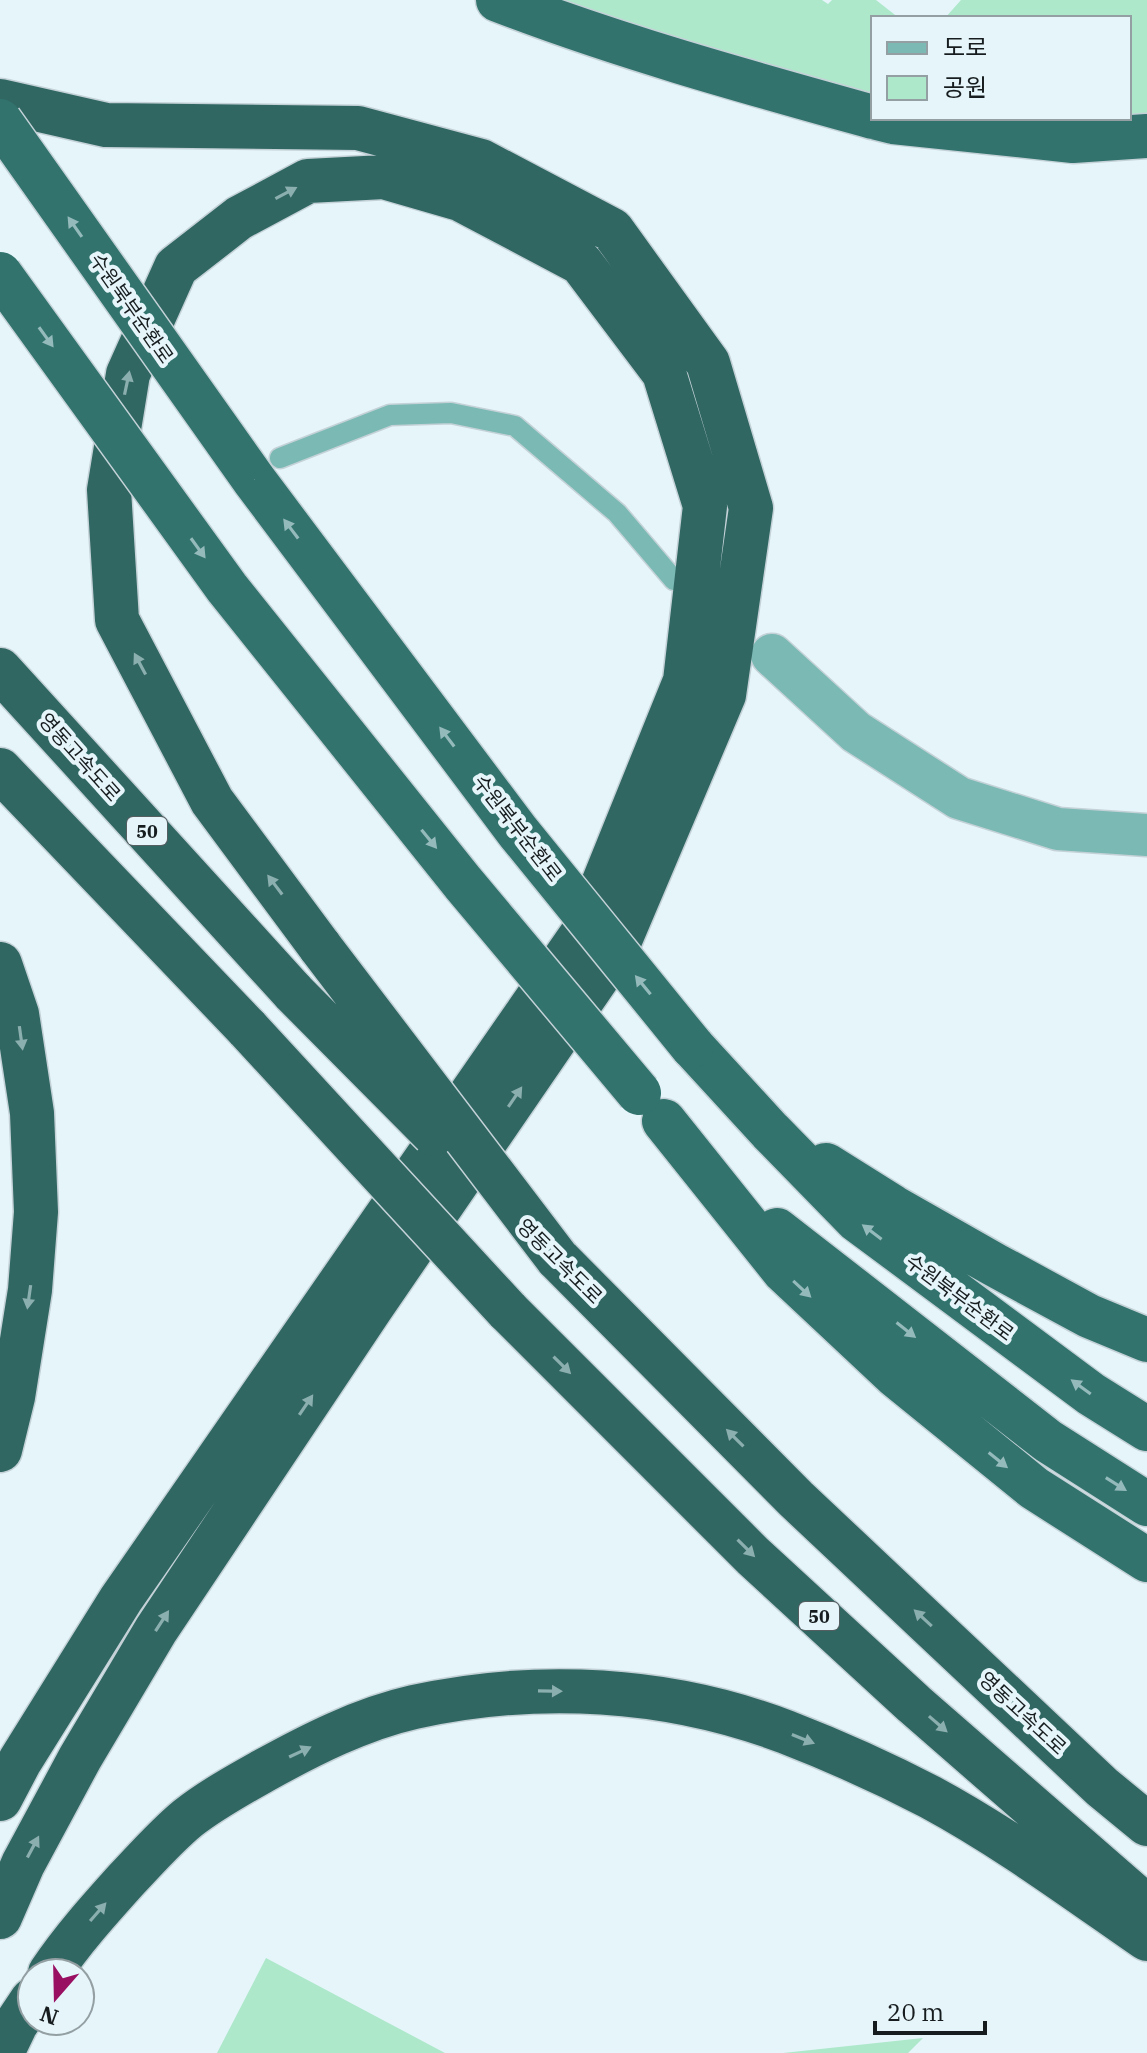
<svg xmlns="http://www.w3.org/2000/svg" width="1147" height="2053" font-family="'IBM Plex Serif','Noto Sans KR',serif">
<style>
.green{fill:#aee8cb}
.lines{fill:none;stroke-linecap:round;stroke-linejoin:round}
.service-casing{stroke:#c4d2d7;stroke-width:23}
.minor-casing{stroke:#c4d2d7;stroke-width:45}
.trunk-casing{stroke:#c4d2d7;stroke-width:47}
.motorway-casing{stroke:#c4d2d7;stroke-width:47}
.service{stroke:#7ab9b4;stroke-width:20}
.minor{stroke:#7ab9b4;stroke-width:42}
.trunk{stroke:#32736e;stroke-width:44}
.motorway{stroke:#316763;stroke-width:44}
.trunk-bridge-casing{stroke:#c4d2d7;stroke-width:47;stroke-linecap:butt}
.motorway-bridge-casing{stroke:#c4d2d7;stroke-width:47;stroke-linecap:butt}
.trunk-bridge{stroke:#32736e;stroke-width:44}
.motorway-bridge{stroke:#316763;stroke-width:44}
.oneway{fill:#8baeae}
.oneway2{fill:#94babb}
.labels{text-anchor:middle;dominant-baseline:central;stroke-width:8;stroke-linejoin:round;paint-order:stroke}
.shield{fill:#e5f5fa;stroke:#555e61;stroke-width:2}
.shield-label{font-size:18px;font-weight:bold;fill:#171d1f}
.street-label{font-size:20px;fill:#171d1f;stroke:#e5f5fa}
</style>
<rect width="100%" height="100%" fill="#e5f5fa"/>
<path class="green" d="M498 0H822L828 4 832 0H876L899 18H873V117Z
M961 0H1147V136L877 118H1129V18H945Z
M266 1958 445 2053H217Z
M923 2038 908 2053H783Z"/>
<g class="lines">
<g class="service-casing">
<path id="service" d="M280 458 390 415 451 413 515 426 617 513 674 580"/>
</g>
<g class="minor-casing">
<path id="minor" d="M772 655 856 732 959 798 1058 829 1147 835"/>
</g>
<g class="trunk-casing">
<path id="trunk" d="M498 0C620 47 747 82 873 117
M877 118 893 122 1073 141 1147 136
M692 1046 770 1131 857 1220 1091 1394 1147 1429
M664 1121 784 1271 896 1376 1034 1488 1147 1560
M826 1165 893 1207 995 1265 1089 1316 1147 1340
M777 1230 1048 1441 1147 1504"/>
</g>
<g class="motorway-casing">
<path id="motorway" d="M0 101 106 125 358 128 481 161 612 230 708 363 751 508 724 695 615 952 371 1308 156 1630 80 1758 23 1864 0 1917
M0 670 294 993
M0 770 248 1029
M0 964 17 1014 32 1113 36 1212 30 1290 13 1397 0 1450
M557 1258 796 1499 1102 1787 1147 1824
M507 1310 753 1556 914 1704 1147 1907
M0 1799 20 1761 121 1599 584 931 685 681 705 506 664 373 581 263 460 199 384 177 308 181 239 218 176 267 128 374 109 490 117 620 212 801 321 948
M50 1973C72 1940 99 1910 126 1880 146 1859 166 1836 188 1818 211 1800 238 1785 263 1771 310 1745 361 1719 414 1707 537 1680 668 1687 786 1732 835 1751 884 1773 930 1797 1006 1838 1076 1890 1147 1939
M2 2053 16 2024 32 2000"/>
</g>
<use href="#service" class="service"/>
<use href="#minor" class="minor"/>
<use href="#trunk" class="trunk"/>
<use href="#motorway" class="motorway"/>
<g class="trunk-bridge-casing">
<path id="trunk-bridge" d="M0 121 254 480 518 832 692 1046
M0 274 227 588 463 883 639 1093"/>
</g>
<g class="motorway-bridge-casing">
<path id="motorway-bridge" d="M321 948 557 1258
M294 993 434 1134
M248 1029 507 1310"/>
</g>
<use href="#trunk-bridge" class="trunk-bridge"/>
<use href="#motorway-bridge" class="motorway-bridge"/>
</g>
<defs><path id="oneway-solid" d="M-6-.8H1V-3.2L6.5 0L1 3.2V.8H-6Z" transform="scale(2)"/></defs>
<g class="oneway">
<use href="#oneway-solid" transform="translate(286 193) rotate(-28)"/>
<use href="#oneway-solid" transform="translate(127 383) rotate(-78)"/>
<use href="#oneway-solid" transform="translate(140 664) rotate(-118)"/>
<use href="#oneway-solid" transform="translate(275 885) rotate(-127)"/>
<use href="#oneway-solid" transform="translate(21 1038) rotate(82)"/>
<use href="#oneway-solid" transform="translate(515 1097) rotate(-56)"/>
<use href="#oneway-solid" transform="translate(29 1297) rotate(98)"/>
<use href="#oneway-solid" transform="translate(562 1365) rotate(45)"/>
<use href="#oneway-solid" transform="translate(306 1405) rotate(-56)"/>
<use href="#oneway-solid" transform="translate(735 1438) rotate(-135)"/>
<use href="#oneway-solid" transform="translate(746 1548) rotate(45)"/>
<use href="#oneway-solid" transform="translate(923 1618) rotate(-137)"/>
<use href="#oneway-solid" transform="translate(162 1621) rotate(-57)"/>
<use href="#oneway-solid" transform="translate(550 1691) rotate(1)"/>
<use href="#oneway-solid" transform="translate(938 1724) rotate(41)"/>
<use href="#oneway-solid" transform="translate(803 1739) rotate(22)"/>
<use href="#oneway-solid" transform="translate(300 1752) rotate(-25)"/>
<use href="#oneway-solid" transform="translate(33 1847) rotate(-62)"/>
<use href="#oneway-solid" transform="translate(98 1912) rotate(-49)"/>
</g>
<g class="oneway2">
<use href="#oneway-solid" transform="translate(75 227) rotate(-125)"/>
<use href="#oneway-solid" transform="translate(46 337) rotate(54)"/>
<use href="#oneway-solid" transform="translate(291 529) rotate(-127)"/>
<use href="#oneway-solid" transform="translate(198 548) rotate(54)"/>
<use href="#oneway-solid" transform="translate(447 737) rotate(-127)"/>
<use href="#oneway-solid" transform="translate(429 839) rotate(51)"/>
<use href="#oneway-solid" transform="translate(643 985) rotate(-129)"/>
<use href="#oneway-solid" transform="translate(872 1232) rotate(-143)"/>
<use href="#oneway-solid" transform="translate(802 1289) rotate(43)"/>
<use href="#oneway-solid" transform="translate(906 1330) rotate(38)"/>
<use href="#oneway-solid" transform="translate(1081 1387) rotate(-144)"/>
<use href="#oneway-solid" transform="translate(998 1460) rotate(39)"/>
<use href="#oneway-solid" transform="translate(1116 1484) rotate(32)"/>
</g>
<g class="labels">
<g class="shield">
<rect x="127" y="817" width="40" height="28" rx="6"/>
<rect x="799" y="1602" width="40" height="28" rx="6"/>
</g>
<g class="shield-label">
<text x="147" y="831">50</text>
<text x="819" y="1616">50</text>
</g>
<g class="street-label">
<text transform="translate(132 308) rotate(55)">수원북부순환로</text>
<text transform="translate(80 757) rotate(48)">영동고속도로</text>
<text transform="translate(518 828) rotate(52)">수원북부순환로</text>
<text transform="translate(560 1261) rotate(45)">영동고속도로</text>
<text transform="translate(960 1297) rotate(37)">수원북부순환로</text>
<text transform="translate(1023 1713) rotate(43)">영동고속도로</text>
</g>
</g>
<rect x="871" y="16" width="260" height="104" fill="#e5f5fa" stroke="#939fa2" stroke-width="2"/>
<rect x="887" y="42" width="40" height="12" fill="#7ab9b4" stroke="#939fa2" stroke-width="2"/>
<text x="943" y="56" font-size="24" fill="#171d1f">도로</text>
<rect x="887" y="76" width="40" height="24" fill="#aee8cb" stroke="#939fa2" stroke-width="2"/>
<text x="943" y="96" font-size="24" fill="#171d1f">공원</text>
<g transform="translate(56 1997) rotate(200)"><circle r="38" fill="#e5f5fa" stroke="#939fa2" stroke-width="2"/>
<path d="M0-6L14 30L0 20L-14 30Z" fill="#991063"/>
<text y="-12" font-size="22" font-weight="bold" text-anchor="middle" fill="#171d1f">N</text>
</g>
<path d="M875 2021v12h110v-12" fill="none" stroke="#171d1f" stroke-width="4"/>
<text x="887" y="2021" font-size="24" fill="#171d1f" stroke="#e5f5fa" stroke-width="6" paint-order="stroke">20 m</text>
</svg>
